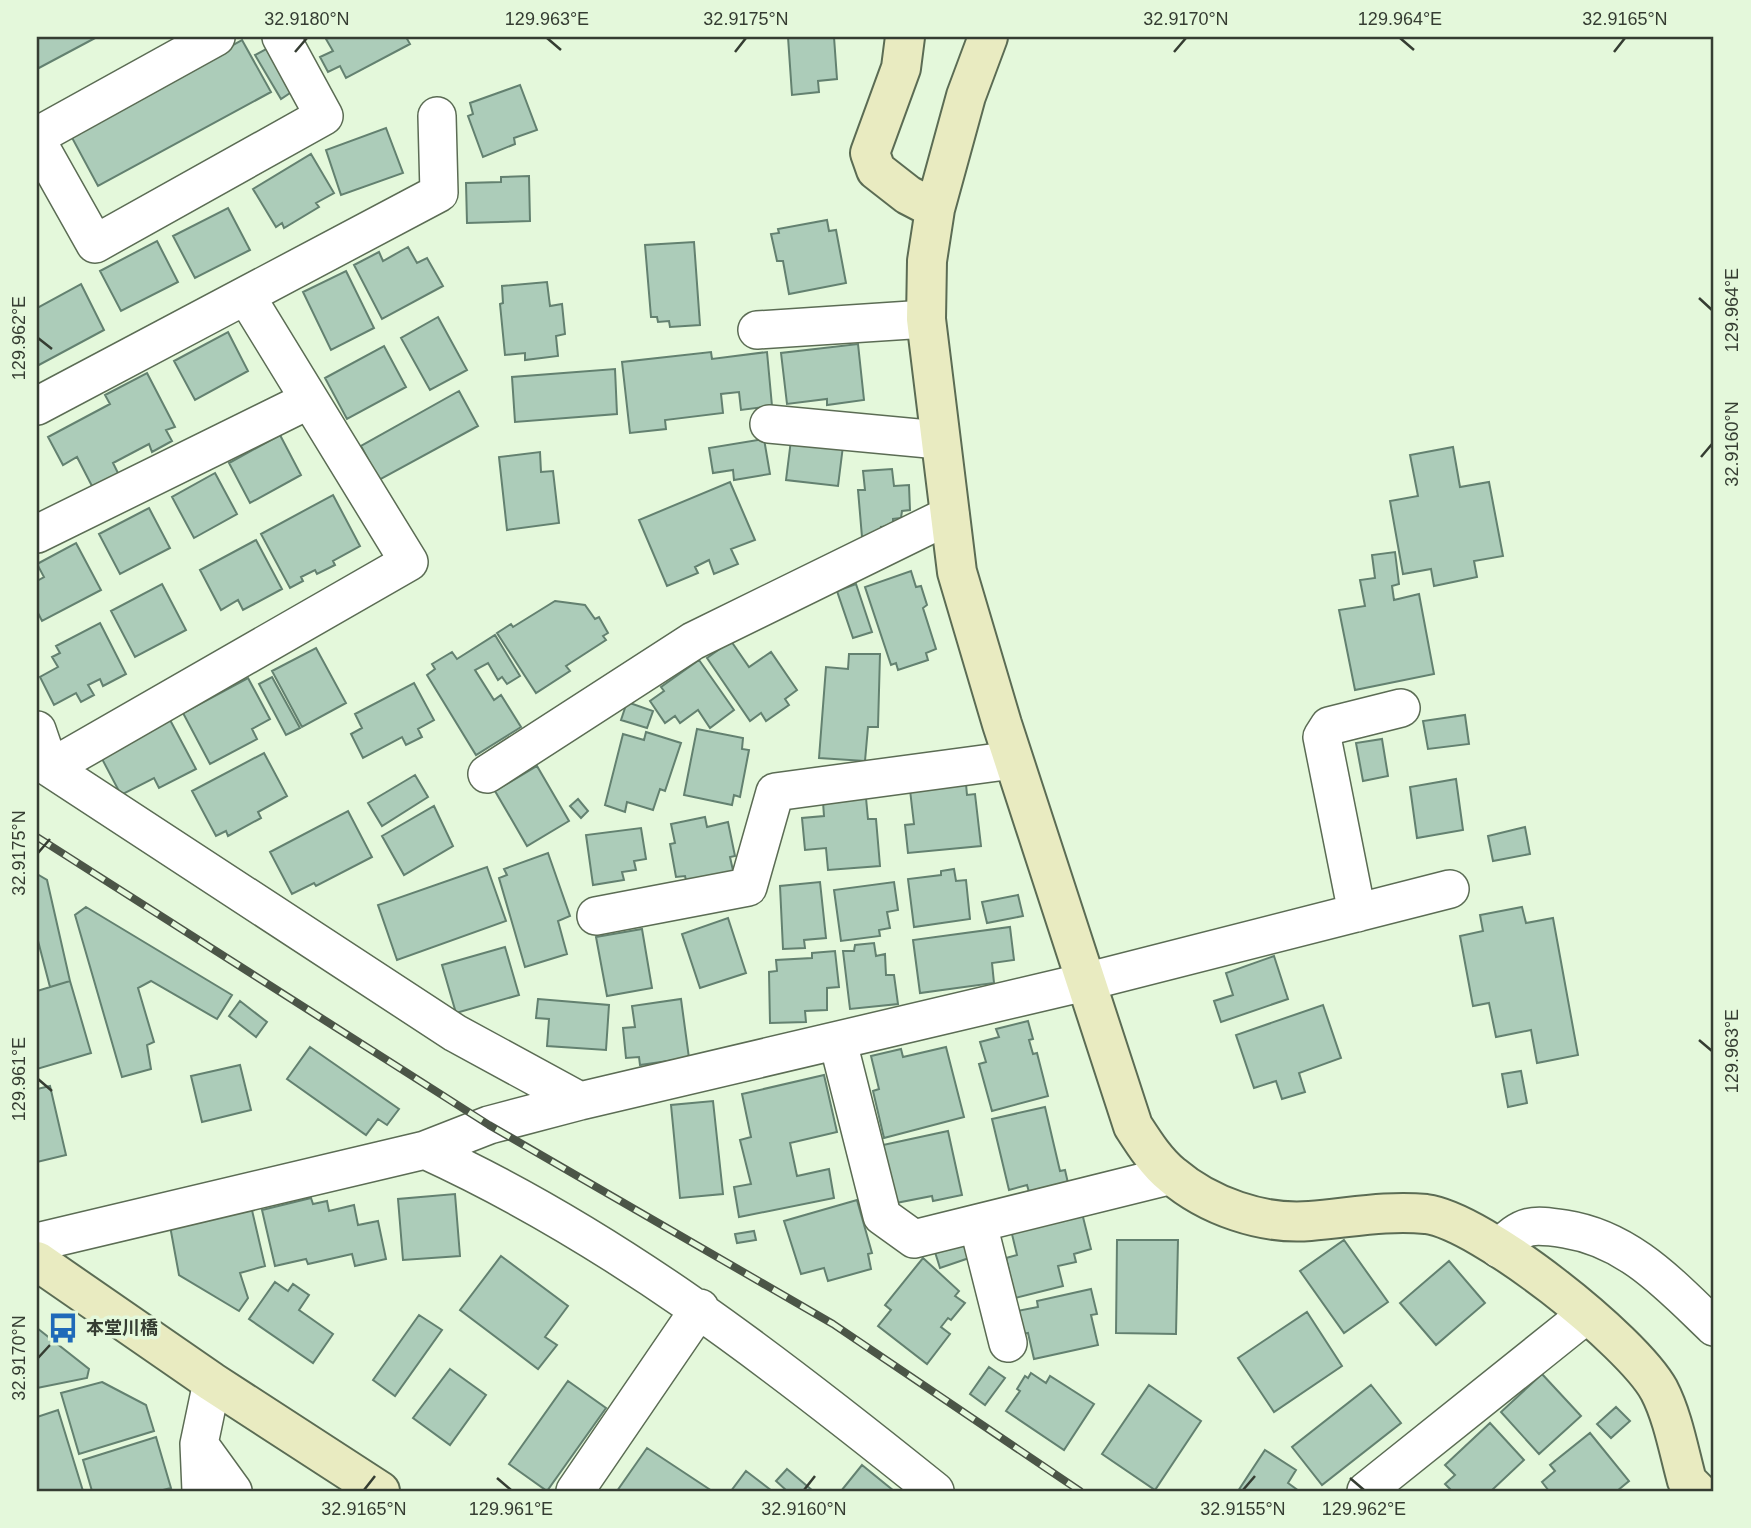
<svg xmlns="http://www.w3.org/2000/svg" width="1751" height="1528" font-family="Helvetica,'Noto Sans JP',sans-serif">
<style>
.building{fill:#acccb9;stroke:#638170;stroke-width:2}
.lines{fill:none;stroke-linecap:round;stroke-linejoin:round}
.street-casing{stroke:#5b6c54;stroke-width:40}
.secondary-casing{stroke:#5b6c54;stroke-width:42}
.street{stroke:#fff;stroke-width:37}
.secondary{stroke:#e9ebc1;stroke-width:38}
.rail-casing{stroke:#4b5547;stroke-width:8}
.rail{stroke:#e4f8db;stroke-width:5;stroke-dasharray:16;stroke-linecap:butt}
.ticks{fill:none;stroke:#353d32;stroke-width:2.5}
.labels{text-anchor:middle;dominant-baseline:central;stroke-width:7;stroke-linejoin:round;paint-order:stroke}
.poi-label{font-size:18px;font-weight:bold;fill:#353d32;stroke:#e4f8db;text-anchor:start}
.neatline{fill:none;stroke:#353d32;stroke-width:2.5}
.ticks-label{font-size:18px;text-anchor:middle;fill:#353d32}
</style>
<rect width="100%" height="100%" fill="#e4f8db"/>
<path class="building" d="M37 37H97L37 69Z
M331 37H406L410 44 346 78 340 66 328 72 320 57 333 51 326 39Z
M788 37H834L837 79 818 81 819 92 792 95Z
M242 40 271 92 98 186 70 134Z
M268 48 293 91 281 99 255 55Z
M520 85 537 130 514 138 515 144 483 157 468 116 473 114 470 103Z
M386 128 403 173 341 195 326 150Z
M311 154 334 193 316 203 319 207 284 228 282 223 276 227 253 189Z
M529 176 530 221 467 223 466 183 501 182V177Z
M228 208 250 250 195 278 173 236Z
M827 220 829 231 836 230 846 283 789 294 783 261H777L771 234 779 233 778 229Z
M157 241 178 282 121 311 100 271Z
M694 242 700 325 670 327 669 321 658 322 657 317H651L645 245Z
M408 247 417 263 427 258 443 286 382 319 354 265 379 252 383 261Z
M346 271 374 328 331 350 303 292Z
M547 282 550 306 562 304 565 334 556 336 558 356 525 360V353L505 355 500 304 503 303 502 286Z
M81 284 104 330 37 366V308Z
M438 317 467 370 430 390 401 338Z
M228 332 248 371 195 400 174 361Z
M858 344 864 400 827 405V399L787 404 781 353Z
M384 346 406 387 347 419 325 378Z
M711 352 712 359 767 352 772 406 741 410 739 392 721 394 723 413 665 420 666 429 630 433 622 362Z
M615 369 617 414 515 422 512 377Z
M147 373 175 427 166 430 172 441 152 452 149 444 113 463 119 475 93 488 77 457 63 465 48 437 110 404 105 395Z
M459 391 478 426 379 480 361 446Z
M280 435 301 475 250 503 229 463Z
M764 439 770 474 734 480 733 470 713 473 709 448Z
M791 440 843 446 838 486 786 480Z
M1453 447 1460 487 1489 482 1503 556 1474 561 1477 577 1434 586 1431 569 1403 574 1390 501 1418 496 1410 455Z
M540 452 541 472 553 471 559 523 507 530 499 457Z
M892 469 894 486 909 485 910 510 902 511 901 518 893 519V526L881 527 882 535 862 537 858 490H865L863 471Z
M215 473 237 514 194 538 172 497Z
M730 482 755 540 731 549 738 564 714 574 709 560 695 567 698 573 667 586 639 520Z
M333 495 360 546 333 561 335 565 317 574 315 570 301 577 303 581 290 588 261 534Z
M149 508 170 548 120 574 99 534Z
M256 540 282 589 243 610 238 600 221 610 200 570Z
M76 543 101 590 42 621 37 611V581L44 577 37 564Z
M1395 552 1399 584 1392 586 1394 600 1419 594 1434 674 1355 690 1339 610 1365 606 1360 580 1375 578 1372 555Z
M911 571 916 587 921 586 927 605 923 608 936 649 926 653 928 660 898 670 896 663 891 665 865 587Z
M162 584 186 630 135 657 111 611Z
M856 584 872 632 853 638 837 591Z
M555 601 585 605 595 619 599 617 608 633 603 636 606 640 566 666 570 671 536 693 497 633 511 624 513 627Z
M100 623 126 674 103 686 100 679 88 685 94 695 81 702 76 693 54 705 40 677 58 667 52 657 60 653 56 646Z
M495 635 520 676 507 684 502 677 498 680 488 663 475 670 494 700 501 695 521 727 476 755 427 675 435 669 432 664 452 652 457 659Z
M731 641 749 667 771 652 797 690 785 699 789 705 766 721 761 713 750 721 707 658Z
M316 648 346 703 302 727 272 671Z
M849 654H880L878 727H868L865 761 819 758 826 667 848 669Z
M699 660 734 710 710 728 698 710 680 723 675 716 665 723 650 701 664 691 661 687Z
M272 677 300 728 286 735 259 684Z
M248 678 270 719 252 729 257 739 210 764 183 713Z
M414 683 434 720 418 729 422 737 406 745 402 737 363 758 351 734 362 728 355 714Z
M627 702 653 711 647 728 621 720Z
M1465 715 1469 744 1428 749 1423 721Z
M169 718 196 769 159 788 154 778 121 795 100 755Z
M697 729 743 738 742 749 749 750 740 797 734 795 732 805 684 795Z
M646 732 681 743 665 791 660 789 653 810 627 802 625 812 605 805 623 734 644 740Z
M1382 739 1388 776 1363 781 1356 743Z
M264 753 287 796 258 812 261 818 228 836 226 831 216 836 192 791Z
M537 766 569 821 527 846 495 791Z
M415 775 428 797 382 826 368 803Z
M1456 779 1463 830 1417 838 1410 787Z
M966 784 967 795 975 794 981 846 908 853 905 825 914 824 910 790Z
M866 798 868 819H876L880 866 828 870 826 848 805 850 802 818 824 816 823 802Z
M578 799 588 811 581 818 570 806Z
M434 806 453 846 404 875 382 836Z
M348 811 372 857 316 886 314 883 292 894 270 852Z
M705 817 707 827 728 822 735 856 730 857 734 875 687 884 685 876 676 877 670 844 675 843 671 824Z
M1525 827 1530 854 1493 861 1488 836Z
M641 828 646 859 634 861 636 870 622 872 624 880 593 885 586 835Z
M548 853 570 916 558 921 567 954 525 967 499 878 507 875 504 869Z
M487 867 506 921 397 960 378 905Z
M954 869 956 881 966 880 970 919 914 927 908 879 941 875V871Z
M37 874 47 880 70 981 50 987 37 937Z
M820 882 826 938 804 940 805 948 783 949 780 886Z
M894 882 898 910 887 912 890 928 879 930 880 936 841 941 834 890Z
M1018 895 1023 916 987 923 982 902Z
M86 907 232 995 217 1019 151 981 138 988 154 1042 147 1045 151 1069 122 1077 75 915Z
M1522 907 1526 923 1553 918 1578 1055 1537 1063 1531 1030 1496 1037 1489 1003 1473 1006 1460 936 1483 931 1480 915Z
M728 918 746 973 700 988 682 934Z
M1010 927 1014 960 992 963 994 983 920 993 913 940Z
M642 929 652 988 607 996 596 937Z
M874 943 876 956 885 954 886 975H894L898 1004 850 1009 843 951H854L855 945Z
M505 947 519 995 456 1013 442 965Z
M835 951 839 987 827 988V1010L805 1011 806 1022 770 1023 769 972 777 971 776 960 812 958V953Z
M1274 956 1288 999 1221 1022 1214 1001 1233 995 1226 973Z
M70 981 91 1053 37 1069V991Z
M538 999 609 1005 606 1050 547 1046 549 1019 536 1018Z
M681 999 689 1058 640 1065 639 1057 626 1058 623 1028 635 1027 632 1006Z
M240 1001 267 1022 256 1037 229 1016Z
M1323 1005 1341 1058 1299 1073 1305 1092 1282 1099 1276 1081 1254 1088 1236 1035Z
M1028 1021 1033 1039 1029 1040 1033 1054 1037 1053 1048 1096 992 1111 979 1064 986 1062 980 1042 999 1037 996 1029Z
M310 1047 399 1109 387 1125 378 1119 366 1135 287 1079Z
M946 1047 964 1117 884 1138 873 1091 879 1089 871 1056 901 1049 903 1057Z
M240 1065 251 1110 202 1122 191 1076Z
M1521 1071 1527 1103 1508 1107 1502 1074Z
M824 1075 837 1132 790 1143 797 1176 829 1169 834 1198 739 1217 734 1187 751 1184 740 1140 751 1137 742 1094Z
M50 1086 66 1155 37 1162V1089Z
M713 1101 723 1194 680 1198 671 1105Z
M1045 1107 1060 1171 1065 1170 1068 1183 1029 1192 1027 1185 1009 1190 992 1119Z
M948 1131 962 1195 933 1201 932 1196 896 1203 883 1145Z
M455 1194 460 1256 403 1260 398 1199Z
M311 1198 313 1204 327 1201 329 1211 354 1205 358 1225 378 1221 386 1259 355 1266 352 1254 308 1264 306 1259 275 1266 262 1210Z
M857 1200 872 1253 868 1254 871 1269 828 1281 824 1268 801 1274 784 1221Z
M251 1206 265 1266 240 1273 248 1298 239 1311 179 1275 170 1226Z
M1082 1213 1091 1249 1074 1254 1076 1262 1058 1266 1063 1286 1015 1298 1006 1258 1017 1255 1011 1230Z
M754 1231 756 1240 737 1243 735 1234Z
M966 1238 972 1257 940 1268 934 1249Z
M1117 1240H1178L1176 1334 1116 1333Z
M1344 1240 1388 1302 1344 1333 1300 1271Z
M501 1256 568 1306 545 1337 557 1345 538 1369 460 1310Z
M923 1258 959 1291 955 1296 965 1303 951 1320 948 1318 941 1327 950 1334 927 1364 878 1326 891 1310 885 1305Z
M1449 1261 1485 1303 1436 1345 1400 1303Z
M275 1282 288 1291 293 1284 309 1295 299 1310 333 1334 313 1363 249 1319Z
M1091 1289 1097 1314 1091 1315 1098 1345 1034 1359 1028 1333 1022 1334 1017 1311 1038 1307 1037 1301Z
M1307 1312 1342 1366 1274 1412 1238 1358Z
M419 1315 442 1330 395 1396 373 1380Z
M37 1328 89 1369 87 1378 37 1388Z
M989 1367 1005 1378 985 1405 970 1394Z
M450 1369 486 1395 450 1445 413 1418Z
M1031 1373 1046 1383 1050 1376 1094 1404 1064 1450 1006 1411 1020 1391 1017 1389 1025 1376 1028 1378Z
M1542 1374 1581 1416 1539 1454 1501 1412Z
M568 1381 606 1408 547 1491 509 1464Z
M102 1382 146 1405 154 1431 79 1454 61 1393Z
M1149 1385 1201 1421 1155 1490 1102 1454Z
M1371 1385 1401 1423 1322 1485 1292 1447Z
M1616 1407 1630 1421 1611 1438 1597 1424Z
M58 1410 83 1491H37V1417Z
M1490 1423 1524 1460 1491 1491H1452L1445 1484 1455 1475 1445 1465Z
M1590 1433 1629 1481 1617 1491H1549L1542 1482 1555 1471 1550 1465Z
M156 1437 171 1488 159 1491H92L83 1460Z
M647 1448 712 1491H617Z
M1265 1450 1296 1470 1288 1483 1299 1491H1238Z
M862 1465 894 1491H841Z
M787 1469 813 1491H787L776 1481Z
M746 1471 772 1491H731Z"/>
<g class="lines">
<g class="street-casing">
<path id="street" d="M37 136 216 37
M37 141 95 244 324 116 281 37
M757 330 926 319
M37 406 439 193 437 116
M769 424 939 440
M37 534 309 400
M37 730 50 768 455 1033 580 1101
M50 768 409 562 246 296
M487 774 693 641 950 515
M1357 913 1322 737 1329 726 1401 708
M596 916 748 887 775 792 1013 760
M838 1042 882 1216 914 1239 1172 1175
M425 1150C613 1236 775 1362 935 1491
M978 1224 1008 1343
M37 1242 425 1150 489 1125 580 1101 1085 982 1450 889
M1499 1249C1523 1223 1532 1224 1565 1229 1629 1239 1670 1285 1714 1327
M199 1444 233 1491
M201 1491 199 1444 212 1382
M575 1491 700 1308
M1366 1491 1587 1314"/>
</g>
<g class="secondary-casing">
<path id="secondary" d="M905 37 901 68 870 153 876 170 908 195 935 209 927 261 926 319 957 572 1002 724 1133 1126C1144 1143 1156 1162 1172 1175 1208 1206 1263 1225 1310 1221 1349 1218 1386 1210 1426 1214 1482 1221 1632 1341 1659 1390 1673 1417 1679 1452 1687 1481L1697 1491
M935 209 966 96 988 37
M37 1261 212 1382 380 1491"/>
</g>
<use href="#street" class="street"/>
<use href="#secondary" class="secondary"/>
<g class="rail-casing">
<path id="rail" d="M37 837 489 1125 833 1324 1080 1491"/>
</g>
<use href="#rail" class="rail"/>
</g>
<path class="ticks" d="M547 38 561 50M1400 38 1414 50M295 52 307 38M735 52 746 38M1174 52 1186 38M1614 52 1625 38M1699 298 1712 310M38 338 52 349M1701 457 1712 444M38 853 50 839M1699 1040 1712 1051M38 1079 52 1091M38 1358 50 1345M497 1478 511 1490M1350 1478 1364 1490M364 1490 375 1476M804 1490 815 1476M1243 1490 1255 1476"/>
<defs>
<g id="bus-bare" transform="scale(2.415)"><path d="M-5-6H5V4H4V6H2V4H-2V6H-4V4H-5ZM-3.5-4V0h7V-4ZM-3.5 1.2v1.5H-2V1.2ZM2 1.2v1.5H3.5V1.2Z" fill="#1f6ab9" stroke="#e4f8db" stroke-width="2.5" paint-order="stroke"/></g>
</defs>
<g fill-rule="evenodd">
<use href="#bus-bare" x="63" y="1328"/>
</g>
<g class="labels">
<g class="poi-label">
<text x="86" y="1328">本堂川橋</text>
</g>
</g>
<rect width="1751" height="1528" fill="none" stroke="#e4f8db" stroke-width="77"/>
<rect x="38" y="38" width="1674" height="1452" class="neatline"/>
<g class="ticks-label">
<text x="307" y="25">32.9180°N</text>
<text x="547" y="25">129.963°E</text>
<text x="746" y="25">32.9175°N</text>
<text x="1186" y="25">32.9170°N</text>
<text x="1400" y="25">129.964°E</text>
<text x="1625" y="25">32.9165°N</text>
<text transform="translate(1732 310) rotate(-90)" y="6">129.964°E</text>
<text transform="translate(19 338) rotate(-90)" y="6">129.962°E</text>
<text transform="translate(1732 444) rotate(-90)" y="6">32.9160°N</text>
<text transform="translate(19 853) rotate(-90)" y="6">32.9175°N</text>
<text transform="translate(1732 1051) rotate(-90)" y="6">129.963°E</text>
<text transform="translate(19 1079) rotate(-90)" y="6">129.961°E</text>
<text transform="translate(19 1358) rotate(-90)" y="6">32.9170°N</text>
<text x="364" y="1515">32.9165°N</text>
<text x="511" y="1515">129.961°E</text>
<text x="804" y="1515">32.9160°N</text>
<text x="1243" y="1515">32.9155°N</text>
<text x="1364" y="1515">129.962°E</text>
</g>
</svg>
